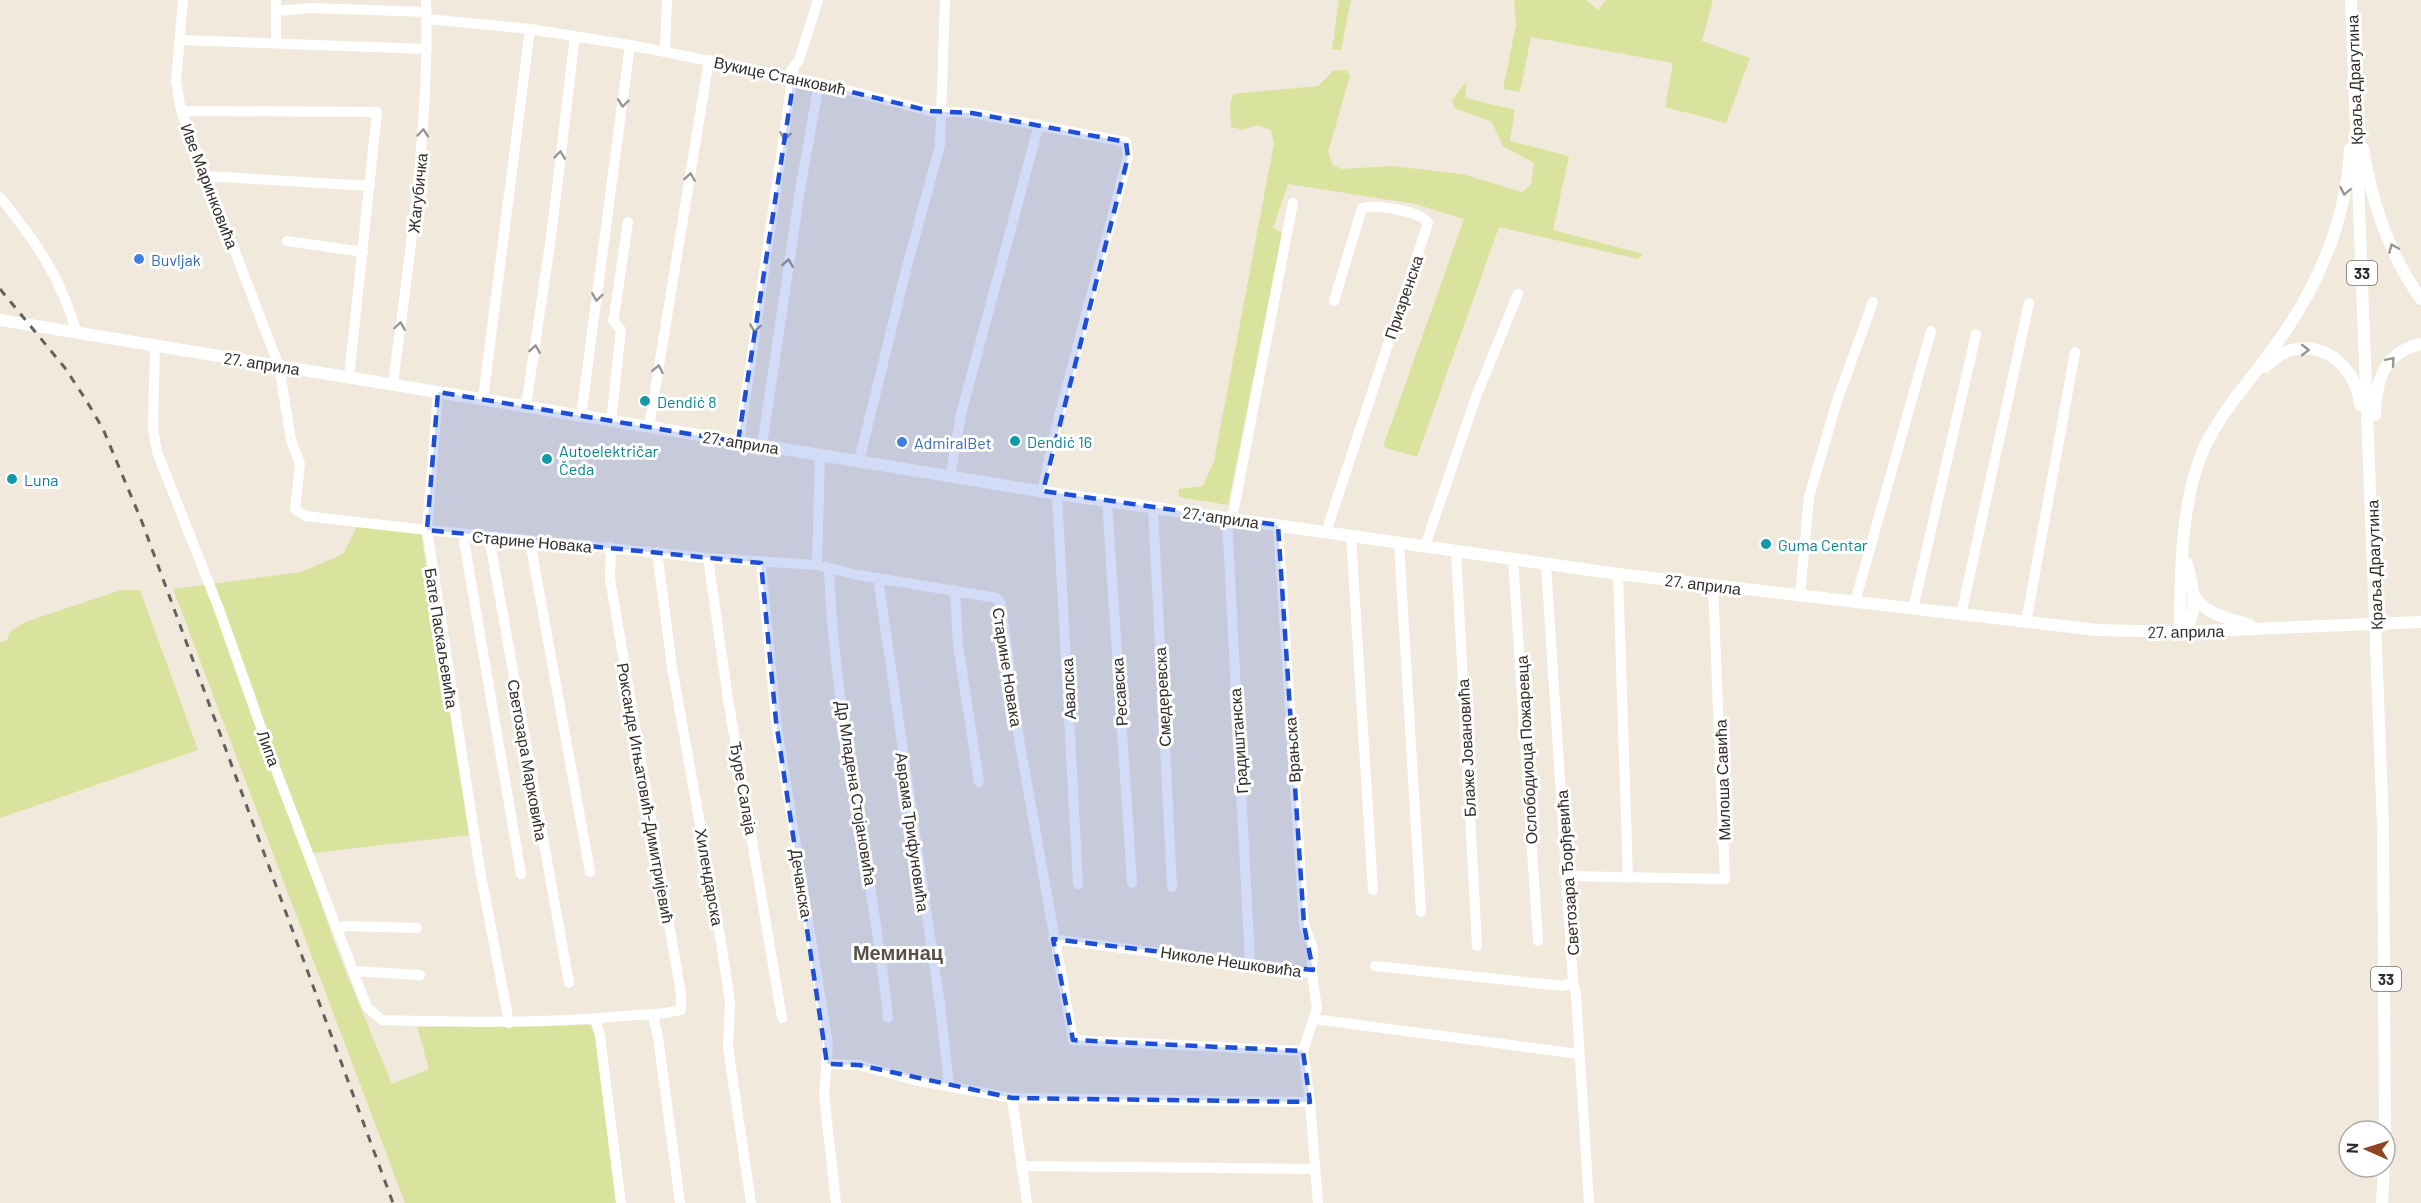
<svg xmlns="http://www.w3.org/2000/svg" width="2421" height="1203" font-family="Barlow,sans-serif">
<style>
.green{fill:#dae39d}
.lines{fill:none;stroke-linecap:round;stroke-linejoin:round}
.minor{stroke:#fff;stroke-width:10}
.major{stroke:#fff;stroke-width:12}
.rail{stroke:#656059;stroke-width:3;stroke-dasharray:8 8;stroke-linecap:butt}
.oneway{stroke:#989694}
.marked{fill:#1d4ed8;fill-opacity:0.2;stroke:#1d4ed8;stroke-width:4.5;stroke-dasharray:12 8;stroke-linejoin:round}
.shop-dot{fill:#3f7fe0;stroke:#fff;stroke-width:2}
.culture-dot{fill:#0f9aa8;stroke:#fff;stroke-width:2}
.labels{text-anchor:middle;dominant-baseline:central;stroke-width:6;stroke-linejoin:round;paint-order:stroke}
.shield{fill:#fff;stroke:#6f6d69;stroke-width:1.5}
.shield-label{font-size:15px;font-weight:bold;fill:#312e29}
.street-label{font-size:16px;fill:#312e29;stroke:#fff}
.shop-label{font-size:16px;fill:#366cbe;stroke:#fff;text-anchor:start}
.culture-label{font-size:16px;fill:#0d838f;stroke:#fff;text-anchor:start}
.quarter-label{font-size:20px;font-weight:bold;fill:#585147;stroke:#fff}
</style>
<rect width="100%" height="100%" fill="#f1e9dc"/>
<path class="green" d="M1339 0H1351L1341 50 1332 49Z
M1514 0H1586L1598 10 1606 0H1713L1702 41 1750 58 1726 123 1665 107 1673 63 1531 37 1520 92 1503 89 1516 25Z
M1346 70 1350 76 1328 152 1333 165 1342 169 1391 166 1462 174 1522 192 1531 184 1534 163 1503 146 1491 121 1454 108 1452 100 1467 81 1465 98 1515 110 1510 141 1569 156 1553 230 1643 254 1638 259 1499 227 1417 457 1383 447 1464 219 1415 204 1288 184 1273 228 1282 233 1228 505 1179 497V489L1203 486 1214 461 1274 143 1271 130 1256 125 1243 130 1231 127 1230 105 1233 94 1318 86 1333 71Z
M357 527 421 533 469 835 304 854 337 950 392 1084 429 1069 417 1027 590 1025 596 1035 617 1203H405L173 589 301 572 343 554Z
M121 590H140L198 750 0 818V643L7 640 10 632 25 622Z"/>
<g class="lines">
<path class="minor" d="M183 0 176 81 181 111 279 366 291 440 300 464 295 509 305 516 427 530 480 870 509 1023
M277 11 311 8 426 12
M427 19 530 29 630 45 819 83 930 111 972 113 1126 142 1128 157 1058 420 1042 491
M180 40 427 49
M276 43V0
M665 51 667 0
M791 70 799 60 818 0
M181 111 377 112 349 377
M206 176 370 186
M0 197C38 245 59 274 77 333
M287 241 363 252
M155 345 153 428 157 452 219 609 279 778 367 1007 382 1020C462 1022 542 1024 622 1016 642 1014 661 1015 681 1010V994L610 579 611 547
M393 384C409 257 430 129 426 0
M438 392 427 530 708 558 817 565 858 575 997 598 1001 604 1019 739 1073 1040 1303 1051
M483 399 530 29
M526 406 551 237 575 36
M581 416 630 45
M611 421 621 330 613 321 614 317 628 222
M649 427 709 60
M739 442 794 67
M762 446 800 190 819 83
M859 461 906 270 940 145 945 0
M950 477 961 414 1039 124
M1057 494 1078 884
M1107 501 1132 883
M1153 508 1172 887
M1227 518 1250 963
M1232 519 1293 203
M1278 525 1304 925 1313 948 1312 973
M1326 532 1428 223C1420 211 1376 204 1362 208L1334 301
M463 535 521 874
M1351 536 1373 890
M489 537 569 983
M530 541 590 872
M1399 543 1421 912
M1425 546 1477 394 1518 294
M1456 551 1477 946
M657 552 672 667 721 942 730 1002 728 1047 751 1203
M708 558 728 699 782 1018
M1513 559 1538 941
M761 563 776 721 828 1045 824 1095 836 1203
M817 565 820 455
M829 568C834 718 873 868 888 1018
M1618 574 1628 878
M878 578 940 1005 949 1085
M955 590 958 645 979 782
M1800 596 1809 497 1837 401 1873 302
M1855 602 1931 331
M1913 609 1976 334
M1961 615 2029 303
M2026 623 2075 352
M1567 876 1725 879 1713 585
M338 928 347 926 417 928
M1053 939 1312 973 1317 1008 1303 1051 1310 1102 1318 1203
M1375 966 1563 986 1573 982 1546 564
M354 971 420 975
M1573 982 1576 995 1589 1203
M653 1016 658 1037 680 1203
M595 1018 600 1036 621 1203
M1314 1019 1579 1054
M827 1064 859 1065 914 1080 1012 1098 1310 1102
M1012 1098 1027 1203
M1022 1166 1315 1169"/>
<path class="major" d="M2351 0 2383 827 2385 1131
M2363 148C2371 201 2390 256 2421 299
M0 320 1057 494 1618 574 2097 630 2180 632 2421 622
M2265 367C2272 361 2279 354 2288 351 2325 339 2357 369 2360 405
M2375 415C2376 381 2383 352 2421 344
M2193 594C2207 616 2226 617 2250 625
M2180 632C2180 576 2181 499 2204 448 2221 412 2249 382 2272 350 2316 291 2346 223 2350 149
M2184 632C2199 613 2193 586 2187 564
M2382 1203 2384 1167"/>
<path class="rail" d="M0 289 65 368 86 400 103 429 142 522 393 1203"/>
</g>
<defs><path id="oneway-chevron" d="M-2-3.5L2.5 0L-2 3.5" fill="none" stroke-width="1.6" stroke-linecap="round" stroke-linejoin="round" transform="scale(1.5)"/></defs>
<g class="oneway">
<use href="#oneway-chevron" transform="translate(623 103) rotate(97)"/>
<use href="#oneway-chevron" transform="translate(423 133) rotate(-85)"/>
<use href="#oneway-chevron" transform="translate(785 136) rotate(99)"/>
<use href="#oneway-chevron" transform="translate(560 155) rotate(-83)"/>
<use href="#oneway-chevron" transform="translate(690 177) rotate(-81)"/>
<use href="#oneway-chevron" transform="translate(2345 191) rotate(101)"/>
<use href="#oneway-chevron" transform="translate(2393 248) rotate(-112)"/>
<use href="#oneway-chevron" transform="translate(788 263) rotate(-81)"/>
<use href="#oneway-chevron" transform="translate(597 297) rotate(98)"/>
<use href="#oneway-chevron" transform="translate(400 326) rotate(-82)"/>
<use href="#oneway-chevron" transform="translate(755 328) rotate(98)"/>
<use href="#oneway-chevron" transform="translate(535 349) rotate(-81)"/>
<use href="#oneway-chevron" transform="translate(2305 350)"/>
<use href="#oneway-chevron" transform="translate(2391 361) rotate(-49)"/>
<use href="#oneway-chevron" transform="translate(658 369) rotate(-79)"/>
</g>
<path class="marked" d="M794 78 930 111 972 113 1126 142 1128 157 1043 491 1278 525 1304 925 1313 970 1053 939 1073 1040 1303 1051 1310 1102 1012 1098 859 1065 827 1064 776 721 761 563 427 530 438 392 738 442Z"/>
<g class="shop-dot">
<circle cx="139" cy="259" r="6"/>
<circle cx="902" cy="442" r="6"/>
</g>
<g class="culture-dot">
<circle cx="645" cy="401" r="6"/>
<circle cx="1015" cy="441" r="6"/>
<circle cx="547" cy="459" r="6"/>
<circle cx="12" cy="479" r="6"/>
<circle cx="1766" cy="544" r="6"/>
</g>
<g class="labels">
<g class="shield">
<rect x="2347" y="261" width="30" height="24" rx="4.5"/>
<rect x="2371" y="967" width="30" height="24" rx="4.5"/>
</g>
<g class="shield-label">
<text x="2362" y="273">33</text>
<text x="2386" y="979">33</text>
</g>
<g class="street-label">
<text transform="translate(780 75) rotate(12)">Вукице Станковић</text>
<text transform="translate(2354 80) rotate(-92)">Краља Драгутина</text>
<text transform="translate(210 186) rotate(69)">Иве Маринковића</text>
<text transform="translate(417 193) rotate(-84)">Жагубичка</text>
<text transform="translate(1403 297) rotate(-71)">Призренска</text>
<text transform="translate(262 363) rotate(9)">27. априла</text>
<text transform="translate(741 442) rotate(9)">27. априла</text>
<text transform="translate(1221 517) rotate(8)">27. априла</text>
<text transform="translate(532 541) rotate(5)">Старине Новака</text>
<text transform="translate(2374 565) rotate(-92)">Краља Драгутина</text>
<text transform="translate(1703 584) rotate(7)">27. априла</text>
<text transform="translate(2186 631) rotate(-1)">27. априла</text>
<text transform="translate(442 638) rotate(81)">Бате Паскаљевића</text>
<text transform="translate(1008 667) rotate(81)">Старине Новака</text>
<text transform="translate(1068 689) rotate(-93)">Авалска</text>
<text transform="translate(1119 692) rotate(-94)">Ресавска</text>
<text transform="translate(1162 697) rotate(-93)">Смедеревска</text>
<text transform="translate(1238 741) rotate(-94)">Градиштанска</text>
<text transform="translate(269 748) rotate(70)">Липа</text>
<text transform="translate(1466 748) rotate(-93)">Блаже Јовановића</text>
<text transform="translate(1292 750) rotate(-94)">Врањска</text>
<text transform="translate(1526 750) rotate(-93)">Ослободиоца Пожаревца</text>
<text transform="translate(528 760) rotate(80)">Светозара Марковића</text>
<text transform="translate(1722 780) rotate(-92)">Милоша Савића</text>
<text transform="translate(744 788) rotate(80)">Ђуре Салаја</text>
<text transform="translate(646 793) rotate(80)">Роксанде Игњатовић-Димитријевић</text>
<text transform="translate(857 793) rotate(81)">Др Младена Стојановића</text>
<text transform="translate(913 832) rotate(82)">Аврама Трифуновића</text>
<text transform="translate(1567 873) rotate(-94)">Светозара Ђорђевића</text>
<text transform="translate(710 877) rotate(80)">Хилендарска</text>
<text transform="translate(802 883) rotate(81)">Дечанска</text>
<text transform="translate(1231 961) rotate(8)">Николе Нешковића</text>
</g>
<g class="shop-label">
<text x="151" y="259">Buvljak</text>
<text x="914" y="442">AdmiralBet</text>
</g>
<g class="culture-label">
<text x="657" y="401">Dendić 8</text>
<text x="1027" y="441">Dendić 16</text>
<text x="559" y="450">Autoelektričar<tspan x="559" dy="18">Čeda</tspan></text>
<text x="24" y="479">Luna</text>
<text x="1778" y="544">Guma Centar</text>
</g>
<g class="quarter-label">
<text x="898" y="952">Меминац</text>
</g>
</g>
<g transform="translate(2367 1149) rotate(273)"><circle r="28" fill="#ffffff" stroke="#adaba9" stroke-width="1.5"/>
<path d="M0-4.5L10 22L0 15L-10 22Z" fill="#8e4625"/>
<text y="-9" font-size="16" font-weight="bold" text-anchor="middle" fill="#312e29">N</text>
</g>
</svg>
